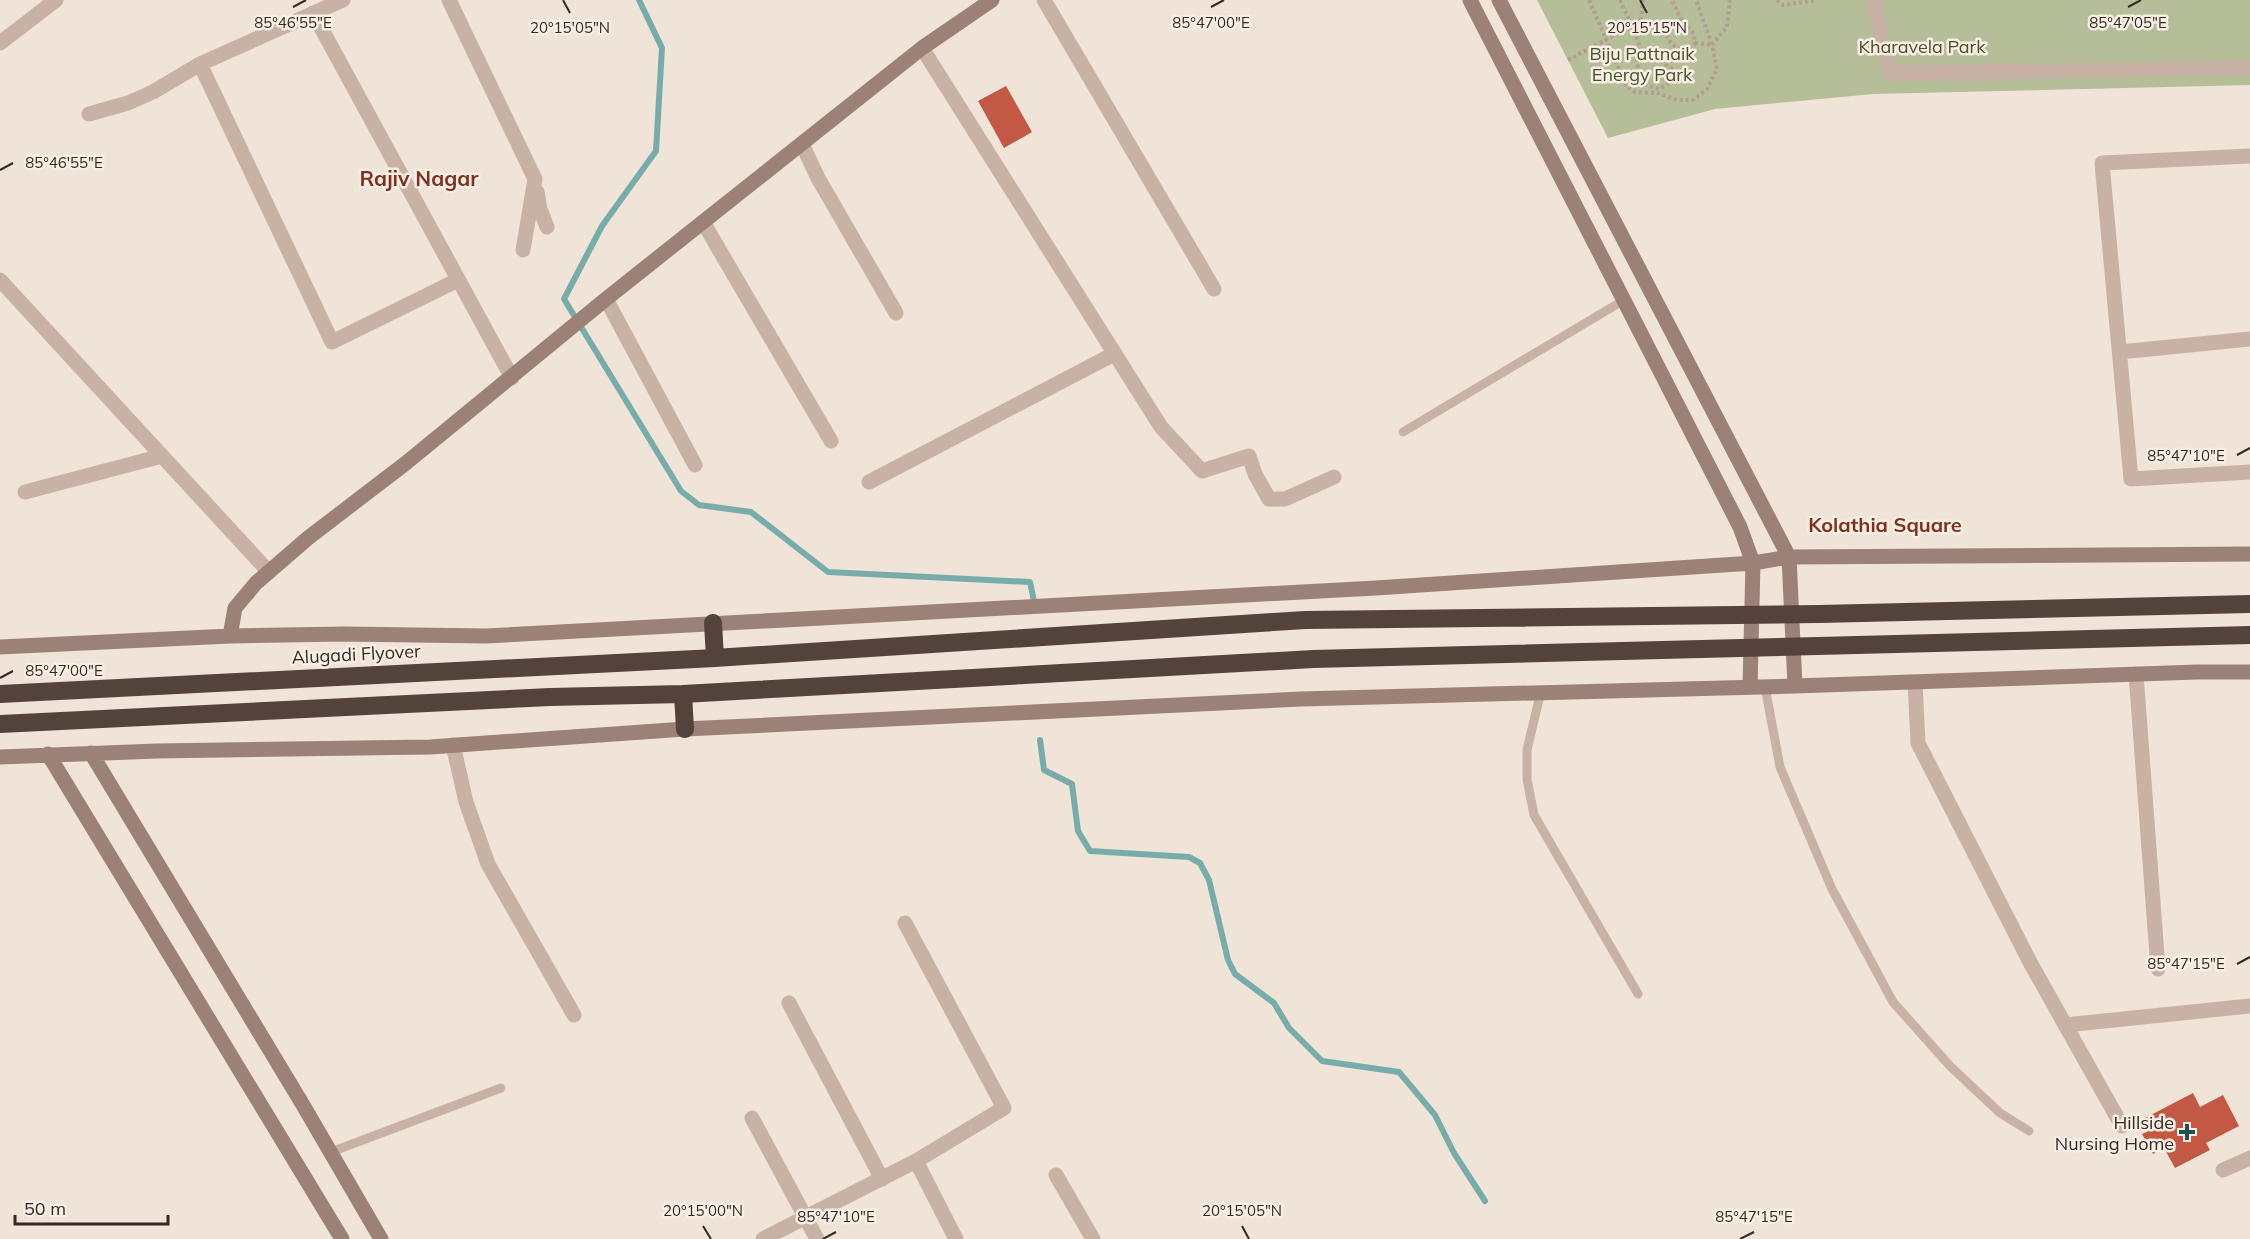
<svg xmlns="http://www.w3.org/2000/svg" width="2250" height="1239" font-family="Mulish,sans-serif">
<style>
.green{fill:#b5be99}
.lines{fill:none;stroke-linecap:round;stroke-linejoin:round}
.stream{stroke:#78acab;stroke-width:6}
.building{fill:#c35944}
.path{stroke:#b39c8f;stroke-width:4;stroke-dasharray:3 3;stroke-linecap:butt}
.lane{stroke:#c8b2a5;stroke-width:9}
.street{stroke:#c8b2a5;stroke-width:15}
.secondary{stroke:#9b8177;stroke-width:15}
.highway{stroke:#54433d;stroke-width:18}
.ticks{fill:none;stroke:#342926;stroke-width:2}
.poi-dot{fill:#1d5453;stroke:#f8eee4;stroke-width:2}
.labels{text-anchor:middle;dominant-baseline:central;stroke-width:5;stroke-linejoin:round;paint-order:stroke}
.park-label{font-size:18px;fill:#46512b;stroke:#f8eee4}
.street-label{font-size:18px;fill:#342926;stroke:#f8eee4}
.poi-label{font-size:18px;fill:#342926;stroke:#f8eee4;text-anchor:end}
.neighbourhood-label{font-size:20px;font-weight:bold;fill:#803121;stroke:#f8eee4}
.quarter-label{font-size:21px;font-weight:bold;fill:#803121;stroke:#f8eee4}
.ticks-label{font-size:15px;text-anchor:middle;fill:#342926;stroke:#f8eee4;stroke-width:5;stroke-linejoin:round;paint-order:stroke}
</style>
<rect width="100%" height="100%" fill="#f0e3d8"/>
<path class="green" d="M1537 0H2250V85L1873 94 1715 109 1608 138Z"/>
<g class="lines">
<path class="stream" d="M639 0 662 48 656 151 602 226 564 299 681 491 699 505 751 512 828 572 1030 582 1035 606
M1040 740 1044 770 1072 784 1078 831 1090 851 1189 857 1200 863 1209 880 1228 960 1235 974 1274 1003 1289 1028 1322 1061 1399 1072 1435 1115 1454 1153 1485 1201"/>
</g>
<path class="building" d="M1006 86 1032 132 1004 148 978 101Z
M2193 1093 2200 1107 2223 1095 2239 1126 2206 1143 2210 1150 2175 1168 2164 1148 2153 1154 2142 1134 2151 1130 2145 1118Z"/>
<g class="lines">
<path class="path" d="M1589 0 1626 85 1635 92 1658 93 1677 100H1693L1707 89 1717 69 1712 45 1727 27 1730 0
M1620 0 1632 26 1641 20
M1777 0 1783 5 1817 0
M1641 20C1647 24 1653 24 1659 28 1673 36 1664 48 1690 50L1695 43 1694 34 1682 21 1672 0
M1641 20 1643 0
M1695 43 1712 45 1696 0
M1568 60 1632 26 1641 49 1637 55 1639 83 1659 89 1672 81V69L1657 58 1641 49"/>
<path class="lane" d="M1403 432 1624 300
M1765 687 1780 767 1832 889 1893 1002 1950 1066 2000 1113 2029 1131
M1541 691 1527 750V779L1534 815 1638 994
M331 1152 501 1088"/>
<path class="street" d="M343 0 200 64 332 342 458 280
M449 0 535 179 523 250
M1044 0 1214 289
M1873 0 1890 73 2250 68
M313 13 512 378
M0 43 56 0
M922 48 1161 427 1202 471 1249 456 1255 474 1269 499H1285L1334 477
M89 114 128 103 153 92 200 64
M802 144 818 178 896 313
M2250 156 2102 163 2131 479 2250 472
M537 192 540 209 547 227
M703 222 831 441
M0 280 269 572
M606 299 695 465
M2120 352 2250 339
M869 482 1114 354
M25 492 162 456
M2136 674 2158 969
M1915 682 1918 743 2031 964 2122 1126
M453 745 466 802 488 864 574 1015
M905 923 1004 1108 916 1161 956 1239
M789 1003 882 1179
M2065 1025 2250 1006
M752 1118 817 1239
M2223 1170 2250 1158
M1056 1175 1093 1239
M763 1239 916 1161"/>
<path class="secondary" d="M1470 0 1740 527 1753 563 1750 687
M1499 0 1789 557 1795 686
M230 636 235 608 256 583 308 538 406 463 606 299 922 48 992 0
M0 647 230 636 344 634 486 636 1376 588 1753 563 1789 557 2250 554
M91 753 303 1105 381 1239
M48 754 342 1239
M0 757 157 751 430 747 685 729 1301 699 1795 686 2197 672H2250"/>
<path class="highway" d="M713 623 715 658
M0 694 715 658 1305 620 1819 614 2250 604
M683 694 685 729
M0 724 550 697 683 694 1313 659 2250 635"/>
</g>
<path class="ticks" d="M563 0 570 13M1640 0 1647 13M293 7 306 0M1211 7 1224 0M2128 7 2141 0M0 170 13 163M2237 455 2250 448M0 678 13 671M2237 964 2250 957M703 1226 711 1239M1242 1226 1249 1239M823 1239 836 1232M1740 1239 1754 1232"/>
<path class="poi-dot" d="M2184 1123h6v6h6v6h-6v6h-6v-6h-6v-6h6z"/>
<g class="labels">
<g class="park-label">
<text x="1922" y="46">Kharavela Park</text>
<text x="1642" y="53">Biju Pattnaik<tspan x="1642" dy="21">Energy Park</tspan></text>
</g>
<g class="street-label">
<text transform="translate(356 654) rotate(-3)">Alugadi Flyover</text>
</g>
<g class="poi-label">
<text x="2174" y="1122">Hillside<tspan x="2174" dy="21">Nursing Home</tspan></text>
</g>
<g class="neighbourhood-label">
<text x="1885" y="524">Kolathia Square</text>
</g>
<g class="quarter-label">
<text x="419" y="178">Rajiv Nagar</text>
</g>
</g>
<g class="ticks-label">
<text x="293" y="28">85°46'55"E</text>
<text x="1211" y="28">85°47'00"E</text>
<text x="2128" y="28">85°47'05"E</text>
<text x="570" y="33">20°15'05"N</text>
<text x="1647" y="33">20°15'15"N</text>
<text x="64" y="168">85°46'55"E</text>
<text x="2186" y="461">85°47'10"E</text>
<text x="64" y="676">85°47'00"E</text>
<text x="2186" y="969">85°47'15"E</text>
<text x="703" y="1216">20°15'00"N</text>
<text x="1242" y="1216">20°15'05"N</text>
<text x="836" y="1222">85°47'10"E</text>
<text x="1754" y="1222">85°47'15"E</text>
</g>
<path d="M15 1215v9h153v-9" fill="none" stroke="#342926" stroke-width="3"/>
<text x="24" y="1215" font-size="18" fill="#342926" stroke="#f8eee4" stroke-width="4.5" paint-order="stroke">50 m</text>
</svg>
